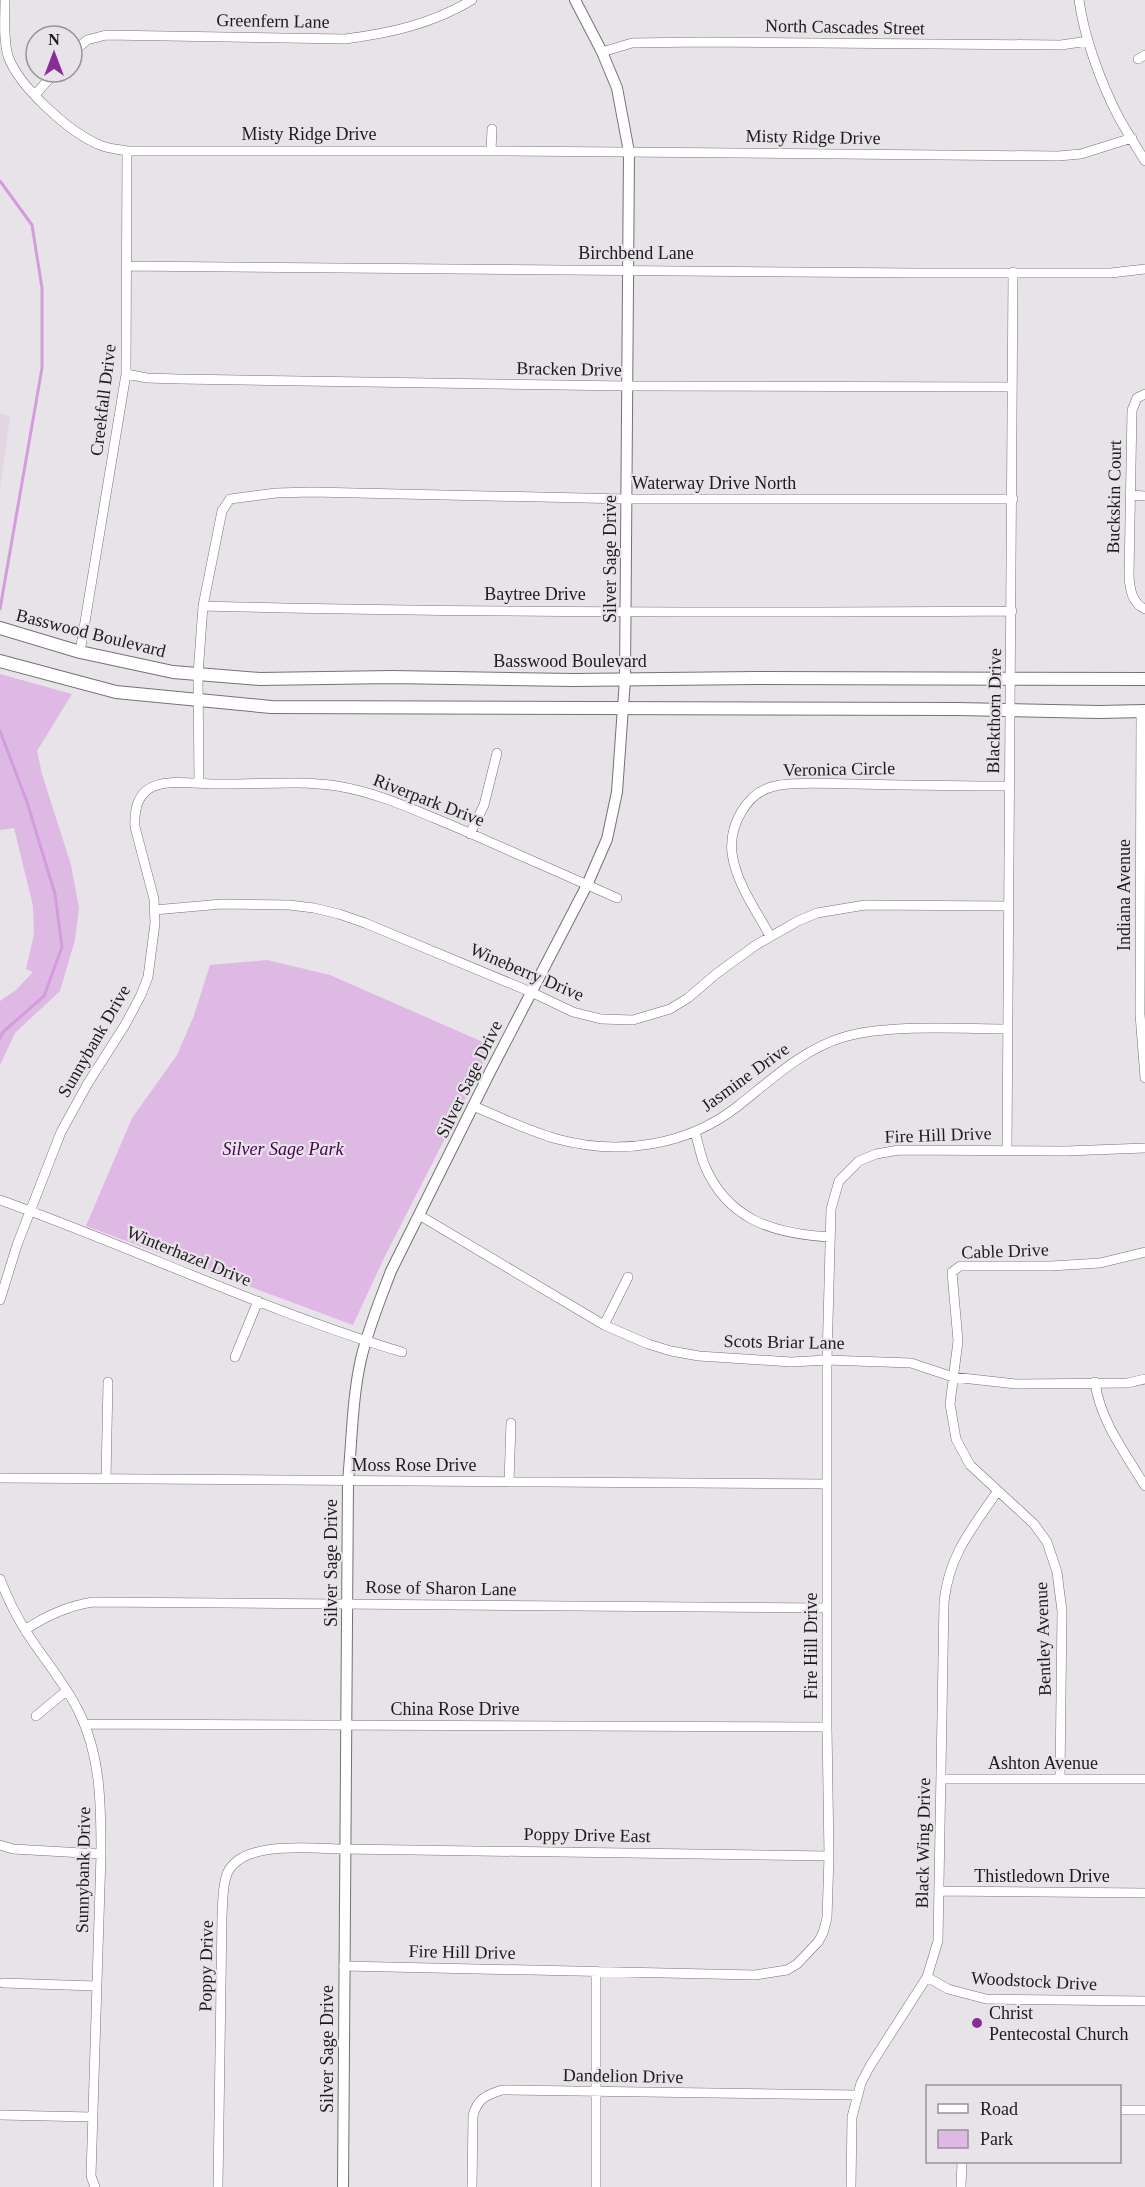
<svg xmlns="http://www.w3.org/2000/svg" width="1145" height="2187" font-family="Georgia,serif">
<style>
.built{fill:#e1d6e2}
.green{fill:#ddb9e3}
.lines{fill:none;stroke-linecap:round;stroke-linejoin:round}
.stream{stroke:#d49bdd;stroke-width:3}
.minor-casing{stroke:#767177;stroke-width:10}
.tertiary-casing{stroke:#767177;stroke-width:12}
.secondary-casing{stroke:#767177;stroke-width:14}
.minor{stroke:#fff;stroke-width:9}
.tertiary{stroke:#fff;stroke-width:10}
.secondary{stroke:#fff;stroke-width:12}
.poi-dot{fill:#892d98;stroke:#e8e3e9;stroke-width:2}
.labels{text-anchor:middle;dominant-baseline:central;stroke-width:4.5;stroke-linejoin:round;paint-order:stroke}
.street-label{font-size:18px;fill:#1d1b1d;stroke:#e8e3e9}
.park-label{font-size:18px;font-style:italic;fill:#480053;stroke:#e8e3e9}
.poi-label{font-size:18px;fill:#1d1b1d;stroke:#e8e3e9;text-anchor:start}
</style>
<rect width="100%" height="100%" fill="#e8e3e9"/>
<path class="built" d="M0 413 10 417 0 490Z"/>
<path class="green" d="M0 674 72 694 37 751 42 774 71 865 79 908 75 940 60 991 15 1033 0 1065V1001L16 990 33 972 26 969 34 934 33 906 14 828 0 830Z
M267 960 330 975 492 1046 384 1258 353 1325 86 1226 132 1118 177 1055 193 1018 210 965Z"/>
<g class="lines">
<path class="stream" d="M0 181 32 225 42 288V368L0 609
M0 731 27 802 55 894 62 947 44 996 3 1032 0 1038"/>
<g class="minor-casing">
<path id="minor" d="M5 0C5 18 3 38 8 56 19 87 70 133 100 145 109 149 118 149 127 151H500L1058 156 1081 154 1132 138
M1079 0C1084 37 1101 83 1118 116 1126 131 1136 146 1145 161
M602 52 632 43 702 42 1061 45 1088 41
M72 53 87 40 106 35 345 39C391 33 432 24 472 0
M1138 59 1145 55
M35 95 55 72
M491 151 492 129
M126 266 914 273H1111L1145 269
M126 374 147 378 179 379 627 386 1012 387
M1145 394 1137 398 1132 410 1129 576C1130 590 1132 603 1145 609
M1131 495 1145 496
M203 606C472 613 742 613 1012 611
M80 652 126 374 127 151
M1141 711 1140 1014 1145 1078
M199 783 198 674 203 606 222 511 230 499 276 493 312 492 627 499H1013
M470 834 484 805 497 753
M154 910 222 904 289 905 314 908 339 914 365 923 531 992 573 1012 601 1019 633 1020 670 1009 688 998 716 974 756 945 798 921 817 913 865 905 1008 906
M770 936C756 910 736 883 732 853 729 826 746 792 775 786 795 781 832 784 853 784 905 785 957 786 1009 786
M473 1106C500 1117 528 1131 557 1139 620 1156 687 1146 738 1106 771 1080 803 1049 844 1037 889 1024 960 1029 1008 1029
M695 1132C698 1142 700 1153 704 1164 727 1220 774 1234 830 1237
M1007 1150 1013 272
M0 1200C135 1248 265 1311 402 1352
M419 1215 604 1325 648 1344 671 1351 699 1356 791 1362 827 1360 911 1363 953 1377 1016 1384 1128 1383 1145 1379
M0 1300 17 1245 61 1132 88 1083 125 1025 141 995 148 977 155 923 154 899 135 827C132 772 176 783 214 784 255 785 297 780 337 786 380 793 419 812 458 828 511 851 564 875 617 898
M604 1325 628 1277
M235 1357 258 1301
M1095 1382C1100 1421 1126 1454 1145 1486
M0 1478 827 1484
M106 1479 108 1382
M509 1482 511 1423
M0 1579C7 1597 16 1616 27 1633 43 1658 64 1682 78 1710 101 1755 101 1805 101 1854L91 2176 95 2187
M25 1630C47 1615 67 1606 93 1602L827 1608
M36 1716 66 1691
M84 1724 827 1727
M941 1779H1145
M1060 1779 1062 1611 1057 1572 1047 1542 1034 1524 970 1465 956 1439 950 1404 958 1341 952 1272 960 1266H1051L1100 1263 1145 1252
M0 1845 13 1849 101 1854
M939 1891 1145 1893
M344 1966 755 1975 787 1970 797 1964 818 1942 823 1933 827 1918 829 1856 827 1727V1360L831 1209 839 1181 859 1161 876 1154 899 1150 1066 1151 1145 1148
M927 1977 948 1989 986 1999 1145 2001
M3 1983 96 1986
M1120 2110H1145
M0 2115 92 2117
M218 2187 222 1916C223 1903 222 1886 227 1874 241 1839 315 1849 345 1849L829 1856
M472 2187 473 2116C477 2099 486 2095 502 2090L857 2095
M596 2187V1971
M851 2187 852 2117 861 2083 870 2066 927 1977 938 1941 944 1602C949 1555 971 1530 997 1492
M961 2187 962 2162"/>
</g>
<g class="tertiary-casing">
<path id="tertiary" d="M343 2187 348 1481C352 1441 352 1399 361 1359 368 1329 380 1300 391 1271L490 1072 587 885 607 839 617 792 625 679 629 152 617 88 602 52 575 0"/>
</g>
<g class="secondary-casing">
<path id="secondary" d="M0 628 80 652 173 672 260 679 392 677 574 680 755 678 1145 679
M0 661 116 692 271 707 958 709 1099 712 1145 711"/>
</g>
<use href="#minor" class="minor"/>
<use href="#tertiary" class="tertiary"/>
<use href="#secondary" class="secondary"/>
</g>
<circle class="poi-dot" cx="977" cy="2023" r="6"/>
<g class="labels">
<g class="street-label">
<text transform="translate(273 21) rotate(1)">Greenfern Lane</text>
<text transform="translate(845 27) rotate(1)">North Cascades Street</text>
<text x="309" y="134">Misty Ridge Drive</text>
<text transform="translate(813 137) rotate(1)">Misty Ridge Drive</text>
<text x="636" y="253">Birchbend Lane</text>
<text transform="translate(569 369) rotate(1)">Bracken Drive</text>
<text transform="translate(103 400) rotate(-83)">Creekfall Drive</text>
<text x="714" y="483">Waterway Drive North</text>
<text transform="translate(1114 497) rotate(-89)">Buckskin Court</text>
<text transform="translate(610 559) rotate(-90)">Silver Sage Drive</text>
<text x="535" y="594">Baytree Drive</text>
<text transform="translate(91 633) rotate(14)">Basswood Boulevard</text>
<text x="570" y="661">Basswood Boulevard</text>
<text transform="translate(994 711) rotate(-89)">Blackthorn Drive</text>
<text transform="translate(839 769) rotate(-1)">Veronica Circle</text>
<text transform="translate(429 800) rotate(21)">Riverpark Drive</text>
<text transform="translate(1124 895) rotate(-90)">Indiana Avenue</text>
<text transform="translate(527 972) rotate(23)">Wineberry Drive</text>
<text transform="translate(94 1041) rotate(-60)">Sunnybank Drive</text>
<text transform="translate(745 1077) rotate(-36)">Jasmine Drive</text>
<text transform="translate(469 1079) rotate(-64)">Silver Sage Drive</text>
<text transform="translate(938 1135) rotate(-2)">Fire Hill Drive</text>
<text transform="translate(1005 1251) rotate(-2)">Cable Drive</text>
<text transform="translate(189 1256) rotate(22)">Winterhazel Drive</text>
<text transform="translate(784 1342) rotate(1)">Scots Briar Lane</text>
<text x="414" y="1465">Moss Rose Drive</text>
<text transform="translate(331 1563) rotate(-90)">Silver Sage Drive</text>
<text transform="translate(441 1588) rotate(1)">Rose of Sharon Lane</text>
<text transform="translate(1043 1639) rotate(-92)">Bentley Avenue</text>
<text transform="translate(811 1646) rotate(-90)">Fire Hill Drive</text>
<text x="455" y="1709">China Rose Drive</text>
<text x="1043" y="1763">Ashton Avenue</text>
<text transform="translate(587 1835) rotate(1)">Poppy Drive East</text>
<text transform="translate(923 1843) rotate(-89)">Black Wing Drive</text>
<text transform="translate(83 1870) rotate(-89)">Sunnybank Drive</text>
<text x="1042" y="1876">Thistledown Drive</text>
<text transform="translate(462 1952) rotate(1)">Fire Hill Drive</text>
<text transform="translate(206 1966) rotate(-89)">Poppy Drive</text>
<text transform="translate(1034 1981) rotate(3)">Woodstock Drive</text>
<text transform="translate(327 2049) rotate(-90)">Silver Sage Drive</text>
<text transform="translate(623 2076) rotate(1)">Dandelion Drive</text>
</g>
<g class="park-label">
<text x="283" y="1149">Silver Sage Park</text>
</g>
<g class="poi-label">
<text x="989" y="2013">Christ<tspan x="989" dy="21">Pentecostal Church</tspan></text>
</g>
</g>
<rect x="926" y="2085" width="195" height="78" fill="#e8e3e9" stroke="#979397" stroke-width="1.5"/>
<rect x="938" y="2104" width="30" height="9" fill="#ffffff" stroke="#979397" stroke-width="1.5"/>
<text x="980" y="2115" font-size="18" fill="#1d1b1d">Road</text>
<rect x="938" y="2130" width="30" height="18" fill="#ddb9e3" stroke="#979397" stroke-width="1.5"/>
<text x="980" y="2145" font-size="18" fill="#1d1b1d">Park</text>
<g transform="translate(54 54)"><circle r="28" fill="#e8e3e9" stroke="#979397" stroke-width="1.5"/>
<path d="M0-4.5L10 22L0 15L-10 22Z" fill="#892d98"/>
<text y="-9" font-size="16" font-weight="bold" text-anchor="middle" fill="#1d1b1d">N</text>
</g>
</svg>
